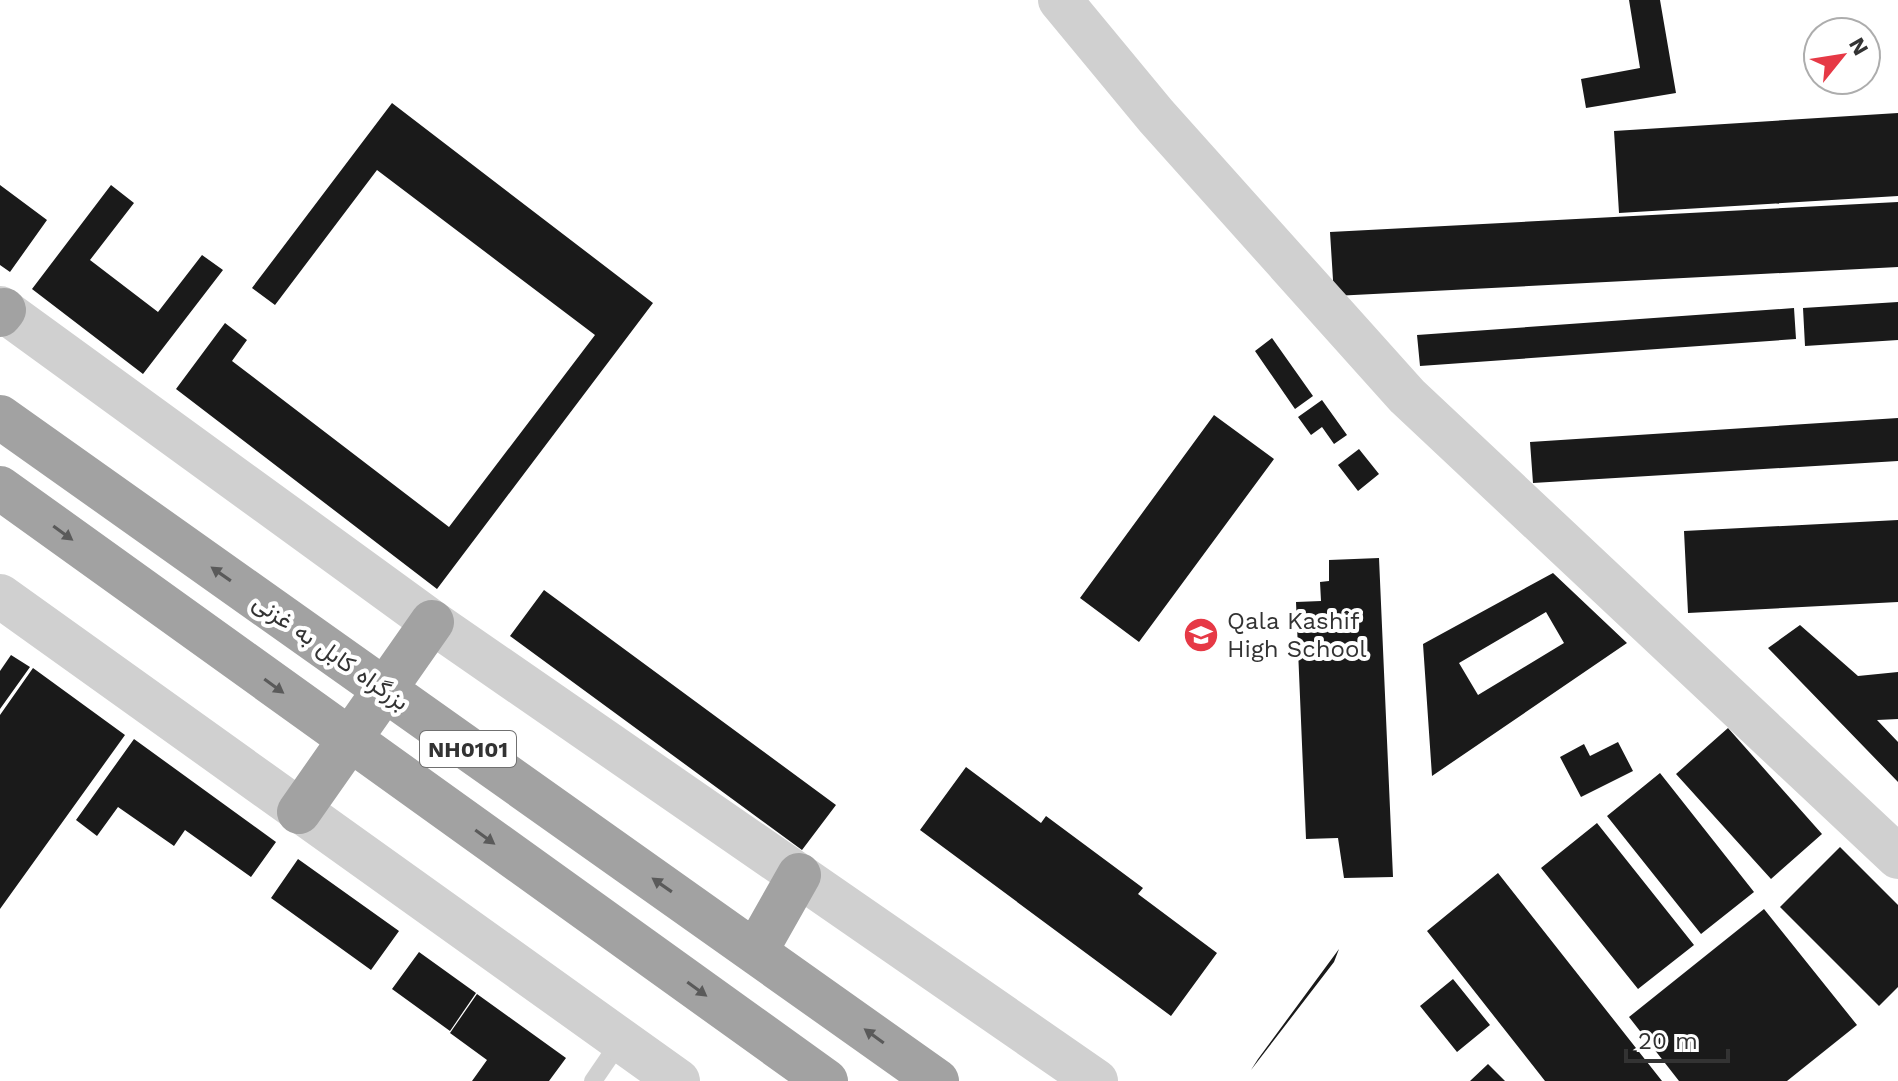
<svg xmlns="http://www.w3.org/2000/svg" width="1898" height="1081" font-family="'Work Sans',Vazirmatn,sans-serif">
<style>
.building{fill:#1a1a1a;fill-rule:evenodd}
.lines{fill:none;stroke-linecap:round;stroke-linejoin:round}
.service{stroke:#d0d0d0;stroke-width:18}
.tertiary{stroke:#d0d0d0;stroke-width:44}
.trunk{stroke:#a2a2a2;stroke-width:44}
.oneway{fill:#5a5a5a}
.labels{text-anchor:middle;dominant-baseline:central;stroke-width:8;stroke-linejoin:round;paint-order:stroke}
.shield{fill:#fff;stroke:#707070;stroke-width:2}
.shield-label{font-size:22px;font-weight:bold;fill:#333}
.poi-label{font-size:24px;fill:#333;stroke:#fff;text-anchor:start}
.street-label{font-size:24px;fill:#333;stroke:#fff}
</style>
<rect width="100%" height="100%" fill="#fff"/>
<path class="building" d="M1629 0H1660L1676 93 1586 108 1581 79 1640 68Z
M392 103 653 303 437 589 176 389 225 323 247 340 232 361 449 527 595 335 377 170 275 305 252 288Z
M1898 113V196L1619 213 1614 131Z
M0 185 47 220 10 272 0 265Z
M111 185 134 203 90 260 158 312 202 255 223 270 143 374 32 289Z
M1898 202V267L1334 296 1330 232Z
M1898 302V340L1805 346 1803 308Z
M1794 308 1796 339 1420 366 1417 335Z
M1272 338 1313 396 1295 409 1255 351Z
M1322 400 1347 435 1334 444 1322 427 1311 435 1298 417Z
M1214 415 1274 459 1139 642 1080 598Z
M1898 418V461L1533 483 1530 442Z
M1359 449 1379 474 1358 491 1338 465Z
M1898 520V602L1688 613 1684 531Z
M1379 558 1393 877 1344 878 1338 838 1306 839 1296 602 1321 601 1320 582 1329 581V560Z
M1553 573 1627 643 1432 776 1423 644ZM1546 612 1564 643 1478 695 1459 663Z
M544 590 836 805 802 850 510 636Z
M1800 625 1858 676 1898 672V719L1877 720 1898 742V782L1768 648Z
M11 655 30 667 0 709V671Z
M33 668 125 735 0 909V715Z
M1728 728 1822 834 1771 879 1676 774Z
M134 739 276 842 251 877 185 830 174 846 118 807 97 836 76 820Z
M1618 742 1633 771 1581 797 1560 757 1584 744 1590 756Z
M966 767 1041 823 1046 816 1143 888 1138 894 1217 953 1171 1016 920 830Z
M1660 773 1754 892 1701 934 1607 816Z
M1597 823 1694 945 1638 989 1541 868Z
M1840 847 1898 905V987L1879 1006 1780 907Z
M298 859 399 931 371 970 271 898Z
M1498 873 1662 1081H1545L1427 931Z
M1764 909 1857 1025 1787 1081H1679L1629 1017Z
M1339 949 1334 962 1251 1070 1258 1059Z
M419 952 476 993 450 1031 392 989Z
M1453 979 1490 1025 1457 1052 1420 1006Z
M477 994 566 1058 549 1081H472L487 1060 450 1033Z
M1488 1064 1505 1081H1470Z"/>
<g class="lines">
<path class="service" d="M593 1081 621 1040"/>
<path class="tertiary" d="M1060 0 1156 116 1407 396 1898 857
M0 308 432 622 1096 1081
M0 596 678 1081"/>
<path class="trunk" d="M0 315 4 310
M0 417 937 1081
M0 488 826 1081
M299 812 432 622
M756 951 799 875"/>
</g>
<defs><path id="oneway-solid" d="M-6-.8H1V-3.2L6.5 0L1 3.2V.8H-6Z" transform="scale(2)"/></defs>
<g class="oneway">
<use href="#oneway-solid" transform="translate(63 533) rotate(36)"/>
<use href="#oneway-solid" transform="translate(221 574) rotate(-145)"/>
<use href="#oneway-solid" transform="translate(274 686) rotate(36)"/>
<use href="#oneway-solid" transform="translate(485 837) rotate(36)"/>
<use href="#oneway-solid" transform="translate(662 885) rotate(-145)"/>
<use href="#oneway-solid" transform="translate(697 989) rotate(36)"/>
<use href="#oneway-solid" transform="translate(874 1036) rotate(-144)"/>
</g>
<defs>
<g id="school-disc" transform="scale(1.8)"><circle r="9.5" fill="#e63946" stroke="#fff"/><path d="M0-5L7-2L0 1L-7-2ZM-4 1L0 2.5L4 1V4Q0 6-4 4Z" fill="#fff"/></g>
</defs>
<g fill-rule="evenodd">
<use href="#school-disc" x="1201" y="635"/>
</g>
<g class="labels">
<rect class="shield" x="420" y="731" width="96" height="36" rx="6"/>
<g class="shield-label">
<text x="468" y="749">NH0101</text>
</g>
<g class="poi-label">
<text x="1227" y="621">Qala Kashif<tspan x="1227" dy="28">High School</tspan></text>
</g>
<g class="street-label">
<text transform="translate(331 652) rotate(35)">بزرگراه کابل به غزنی</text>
</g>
</g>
<g transform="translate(1842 56) rotate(60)"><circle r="38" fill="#ffffff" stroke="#adadad" stroke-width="2"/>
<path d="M0-6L14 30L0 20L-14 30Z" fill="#e63946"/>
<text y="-12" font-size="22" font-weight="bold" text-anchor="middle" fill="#333333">N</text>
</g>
<path d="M1626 1049v12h102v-12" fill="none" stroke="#333333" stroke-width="4"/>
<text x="1638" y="1049" font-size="24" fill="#333333" stroke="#ffffff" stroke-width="6" paint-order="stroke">20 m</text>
</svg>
